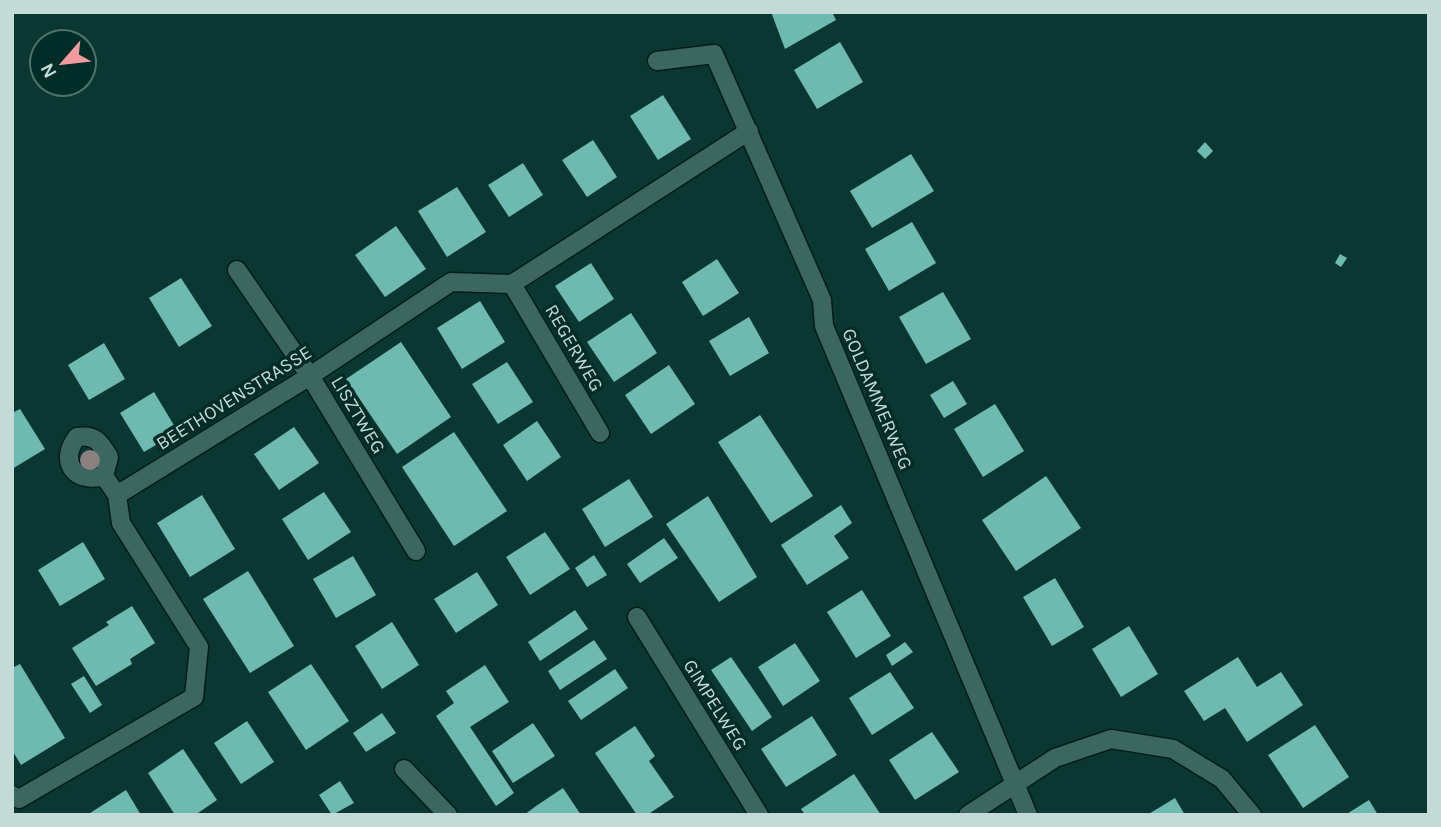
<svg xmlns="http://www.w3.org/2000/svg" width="1441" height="827" font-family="Karla,sans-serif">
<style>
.building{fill:#6eb9b0}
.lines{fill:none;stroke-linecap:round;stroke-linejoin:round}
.minor-casing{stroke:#001d19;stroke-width:21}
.minor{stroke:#3c6660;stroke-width:18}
.tree{fill:#8b817e}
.labels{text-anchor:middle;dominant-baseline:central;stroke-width:7;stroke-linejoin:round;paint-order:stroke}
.street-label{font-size:19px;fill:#c4dad6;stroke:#002d28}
</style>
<rect width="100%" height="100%" fill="#0b3732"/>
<path class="building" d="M771 12H832L836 20 785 49Z
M840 42 863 82 817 109 794 70Z
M663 95 691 139 658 160 630 116Z
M593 140 617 177 587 197 562 160Z
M1205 142 1213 151 1205 159 1197 151Z
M911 154 934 191 872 228 850 191Z
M523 163 543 195 509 217 488 185Z
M457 187 486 232 447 257 418 211Z
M912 222 936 263 889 291 865 249Z
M396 226 426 269 385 297 355 255Z
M1340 254 1347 258 1341 267 1335 263Z
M717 259 739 293 703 316 682 282Z
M591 263 614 299 579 322 555 286Z
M181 278 212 326 179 347 149 298Z
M943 292 971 339 926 364 899 317Z
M480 301 505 342 462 369 437 328Z
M631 313 657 353 614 382 587 342Z
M749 317 769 353 730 376 709 341Z
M401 342 451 417 397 454 346 379Z
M104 343 125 379 89 400 68 365Z
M507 362 533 402 498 424 472 384Z
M669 365 695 404 651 434 625 395Z
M953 381 967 404 944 418 930 395Z
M154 392 178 432 144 452 120 413Z
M995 404 1024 451 983 477 954 429Z
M20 409 45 449 12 469V413Z
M760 415 813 496 771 523 718 442Z
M537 421 561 457 527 481 503 445Z
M294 427 319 463 279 490 254 454Z
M454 432 507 511 454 546 402 467Z
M1046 476 1081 528 1016 571 982 520Z
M629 479 653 517 605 547 582 509Z
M324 492 351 532 308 560 282 519Z
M202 495 235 549 190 577 157 523Z
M708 496 757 577 719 602 666 524Z
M841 505 852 523 834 536 849 558 807 585 781 545Z
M545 532 570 569 530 595 506 557Z
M664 538 678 558 640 583 627 564Z
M83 542 105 579 60 606 38 570Z
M594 555 607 575 587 587 575 568Z
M353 556 376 595 336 618 313 579Z
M248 571 294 646 250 673 203 599Z
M477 572 498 605 456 633 434 599Z
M1055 578 1084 627 1052 646 1023 597Z
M862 590 891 636 856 658 827 612Z
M132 606 155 643 130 659 132 664 96 686 72 648 109 625 106 622Z
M575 610 588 629 540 661 528 642Z
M392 622 419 665 382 689 355 646Z
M1129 626 1158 674 1121 697 1092 649Z
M594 640 607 659 560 690 548 671Z
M905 642 913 652 892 666 886 655Z
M795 643 820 681 783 706 758 667Z
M731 657 772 717 752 731 711 670Z
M1238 657 1257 687 1281 672 1303 705 1247 742 1225 708 1204 721 1184 691Z
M20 664 65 738 21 765 12 750V668Z
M311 664 349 721 306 750 268 692Z
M485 665 509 702 470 727 514 793 496 806 436 716 454 703 446 691Z
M615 669 628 688 581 720 568 701Z
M890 672 914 708 872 735 849 698Z
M84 676 102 705 90 713 71 684Z
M382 713 396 733 366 752 353 733Z
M812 716 837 755 786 787 761 749Z
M247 721 274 762 241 784 214 743Z
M533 723 555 756 513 783 492 751Z
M1315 725 1349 777 1303 808 1268 755Z
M635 726 655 756 649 761 674 797 647 815H637L595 753Z
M932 732 959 772 915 800 889 760Z
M183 749 217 800 195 815H175L148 773Z
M854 774 881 815H805L801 809Z
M340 781 354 803 332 815 319 795Z
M563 788 581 815H524L536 806Z
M126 790 141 815H87Z
M1175 798 1185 815H1147Z
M1369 800 1378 815H1345Z"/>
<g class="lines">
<g class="minor-casing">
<path id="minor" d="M657 61 714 54 822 300 824 326 1028 815
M237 270 310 376 416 551
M512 284 600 433
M104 476C75 484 58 462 77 437 95 434 100 442 109 457L104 476 117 495
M637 617 759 815
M404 769 448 815
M12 795 19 799 194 697 199 647 121 523 117 495 310 376 451 282 512 284 749 131
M968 815 1055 758 1111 739 1173 749 1222 779 1252 815"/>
</g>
<use href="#minor" class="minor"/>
</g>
<circle class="tree" cx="90" cy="460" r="10"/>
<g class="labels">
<g class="street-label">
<text transform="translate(574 348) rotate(60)">REGERWEG</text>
<text transform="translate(234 398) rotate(-32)">BEETHOVENSTRASSE</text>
<text transform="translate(877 399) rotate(67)">GOLDAMMERWEG</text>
<text transform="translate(358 415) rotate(59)">LISZTWEG</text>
<text transform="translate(715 705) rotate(58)">GIMPELWEG</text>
</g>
</g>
<rect width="1441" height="827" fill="none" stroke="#c4dad6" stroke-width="28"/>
<g transform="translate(63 63) rotate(242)"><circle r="33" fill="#002d28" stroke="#4e726e" stroke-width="2"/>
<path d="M0-5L12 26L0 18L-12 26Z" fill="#f59b9e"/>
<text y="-10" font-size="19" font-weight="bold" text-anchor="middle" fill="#c4dad6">N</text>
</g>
</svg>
